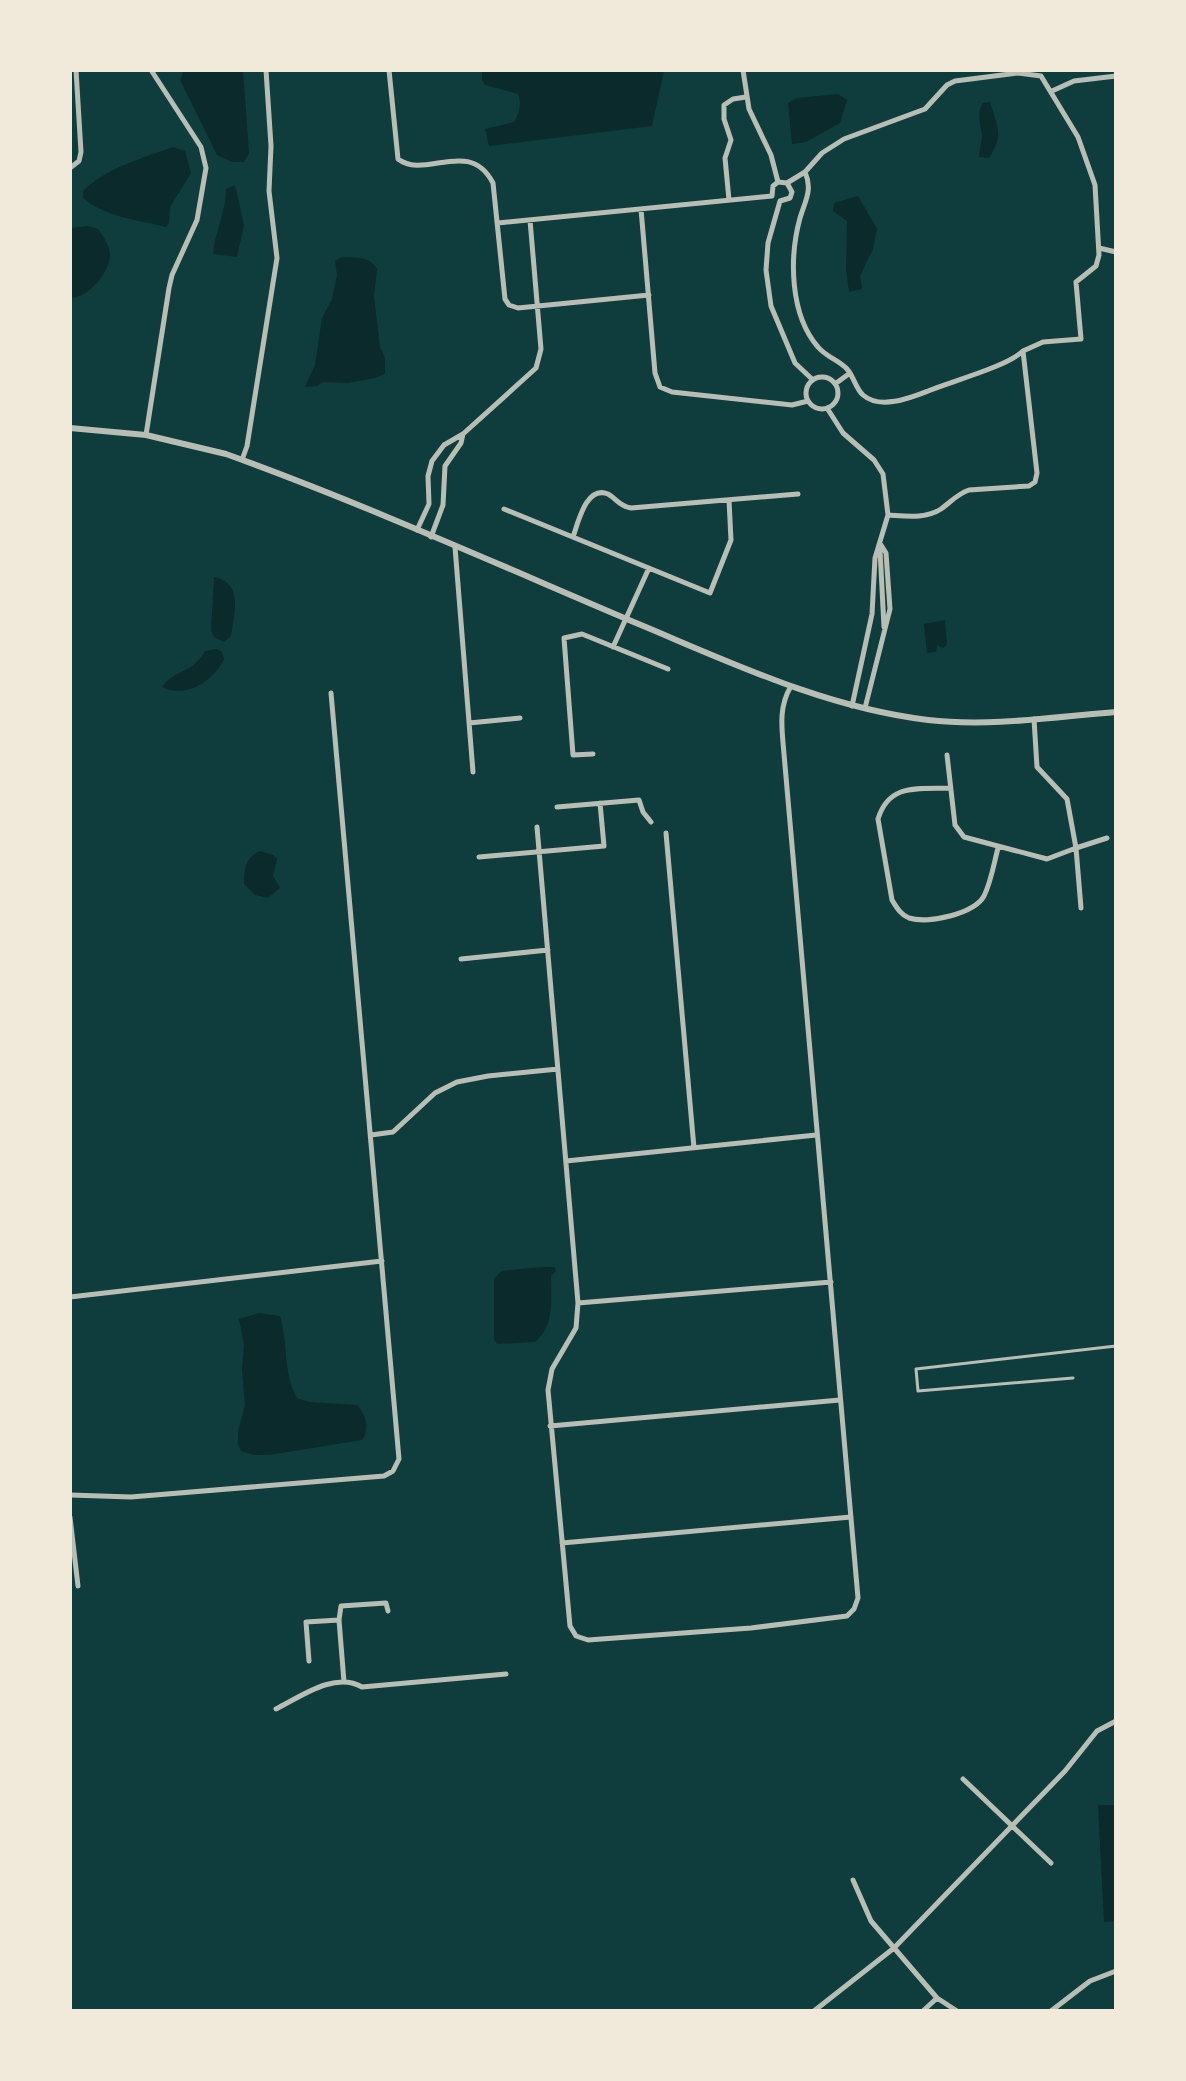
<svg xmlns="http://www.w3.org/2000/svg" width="1186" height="2081" font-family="'Titillium Web',sans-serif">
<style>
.water{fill:#0a2a2b}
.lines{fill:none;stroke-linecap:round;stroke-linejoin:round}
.service{stroke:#b8beb3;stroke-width:3}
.minor{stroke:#b8beb3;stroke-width:5}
.tertiary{stroke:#b8beb3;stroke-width:6}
</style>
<rect width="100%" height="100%" fill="#0f3d3e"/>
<path class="water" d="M184 70H243L249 153 244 162H232L217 155 182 84 180 80Z
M482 70H664V71L652 126 489 146 485 129 514 122C519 113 522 104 518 94L485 85 482 80Z
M838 94 847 100 840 123 806 142 792 144 788 103 797 98Z
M990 102C998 129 1004 134 989 158L979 157C979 150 982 143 982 136 981 125 976 113 983 103Z
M173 147 185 151 191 173 170 207 169 223 166 227C139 220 105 217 83 198V191C106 168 143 158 173 147Z
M235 185 244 225 237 257 213 254C215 231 226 212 226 189Z
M858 196 877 229 873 249 860 276 862 289 849 292 846 269 847 221 833 211 834 203Z
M88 226 98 229C103 236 109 245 110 253 111 271 89 298 70 298V228Z
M342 257C357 258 368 255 377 269L374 297 380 347 385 358V374L375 378 348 383 323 382 317 386 305 387 315 365 322 318 332 299 337 275 335 261Z
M214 577C244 583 234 613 231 636L224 642 214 637 211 631Z
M945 620 947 645 943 648 937 645 936 652 927 653 924 624Z
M216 649 222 652 224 659C214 681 186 699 162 687 176 668 191 675 205 651Z
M260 851 273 855 277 859 273 876 280 888 268 898 255 895 244 884C244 869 245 857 260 851Z
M542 1267H555L556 1271 551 1276C551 1299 555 1326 535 1342L497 1344 494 1339V1279L501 1271Z
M259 1313 280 1316C288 1343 283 1373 297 1398L310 1402 357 1405C366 1414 370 1429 362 1440L269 1455H254L241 1451 238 1445V1431L245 1406 242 1369 244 1345 239 1319Z
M1098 1805H1116V1921L1104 1922Z"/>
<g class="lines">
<path class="service" d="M1073 1378 918 1391 916 1369 1116 1346"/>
<path class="minor" d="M389 70 398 159C425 180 469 137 493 183L505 299 509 305 518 308 649 295
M743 70 749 109 771 155 778 182 773 186 772 196
M1052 91 1074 81 1116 76
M70 168 79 161 81 152 76 70
M778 182 787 183 792 192 790 198 780 201 768 243 766 270 771 306 795 363 813 380
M787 183 805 172
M729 200 725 158 731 140 724 119V105L733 99 746 97
M641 209 655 373 660 387 672 392 792 405 808 401
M498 223 772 196
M1099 248 1116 252
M806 393a16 16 0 1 1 32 0a16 16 0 1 1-32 0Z
M835 384 850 373
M827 408 843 433 874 460 883 474 888 515 875 558 872 614 852 706
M146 435 169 288 172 275 197 220 206 168 201 147 151 70
M242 460 247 446 277 258 269 191 271 146 266 70
M504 509 710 593 731 540 729 500
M888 515C906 516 926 519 941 509 951 502 957 494 969 490L1029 486 1035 482 1037 473 1023 351C1006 367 952 381 928 391 910 398 880 410 863 395 856 389 854 377 847 369 839 360 826 357 818 347 790 315 789 258 800 218 805 201 813 190 805 172L822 153 844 139 925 109 947 85 955 81 1018 73 1041 76 1078 137 1095 185 1099 255 1096 266 1076 282 1081 339 1043 342 1023 351
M417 530 429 504 428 476 432 461 444 445 463 434 536 368 541 349 530 220
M431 537 443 505 445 466 461 443 463 434
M573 537C578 523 586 485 608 494 617 499 619 506 631 508L798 494
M455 547 473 772
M880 550 884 627
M613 647 649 568
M865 708 890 609 886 553 881 545
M469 723 520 718
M593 754 573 755 564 638 582 634 668 669
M947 755 955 825 964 837 1047 859 1076 848 1067 799 1037 767 1034 719
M950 788C918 789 889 783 878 819L892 900C897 908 901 915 909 918 928 924 974 914 984 896 991 882 994 863 998 848
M557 807 639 800 643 812 651 822
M537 827 578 1303 576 1328 552 1369 548 1390 570 1626 576 1636 588 1640 751 1628 847 1616 854 1609 858 1598 784 754C782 729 778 708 791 686
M666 833 694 1148
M479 857 604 846 600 803
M1081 908 1076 848 1107 838
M461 959 548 950
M371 1135 393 1132 435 1093 457 1082 488 1076 558 1069
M566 1161 816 1135
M70 1297 382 1261
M578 1303 831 1282
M550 1426 840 1400
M70 1495 131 1497 384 1476 393 1471 399 1459 331 693
M70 1517 78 1586
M562 1543 851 1517
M339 1620 341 1606 386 1603 388 1611
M309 1661 306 1622 339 1620 344 1682
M276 1709C300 1697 335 1671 362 1687L506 1674
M963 1779 1051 1863
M853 1880 871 1921 937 1998 957 2011
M814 2011 894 1948 1065 1771 1097 1731 1116 1721
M923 2011 937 1998
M1051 2011 1090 1981 1116 1971"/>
<path class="tertiary" d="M70 428 146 435 226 454C367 505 504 567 641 625 734 664 827 708 928 720 990 727 1054 717 1116 712"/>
</g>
<rect width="1186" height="2081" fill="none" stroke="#f1e9da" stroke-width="144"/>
</svg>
